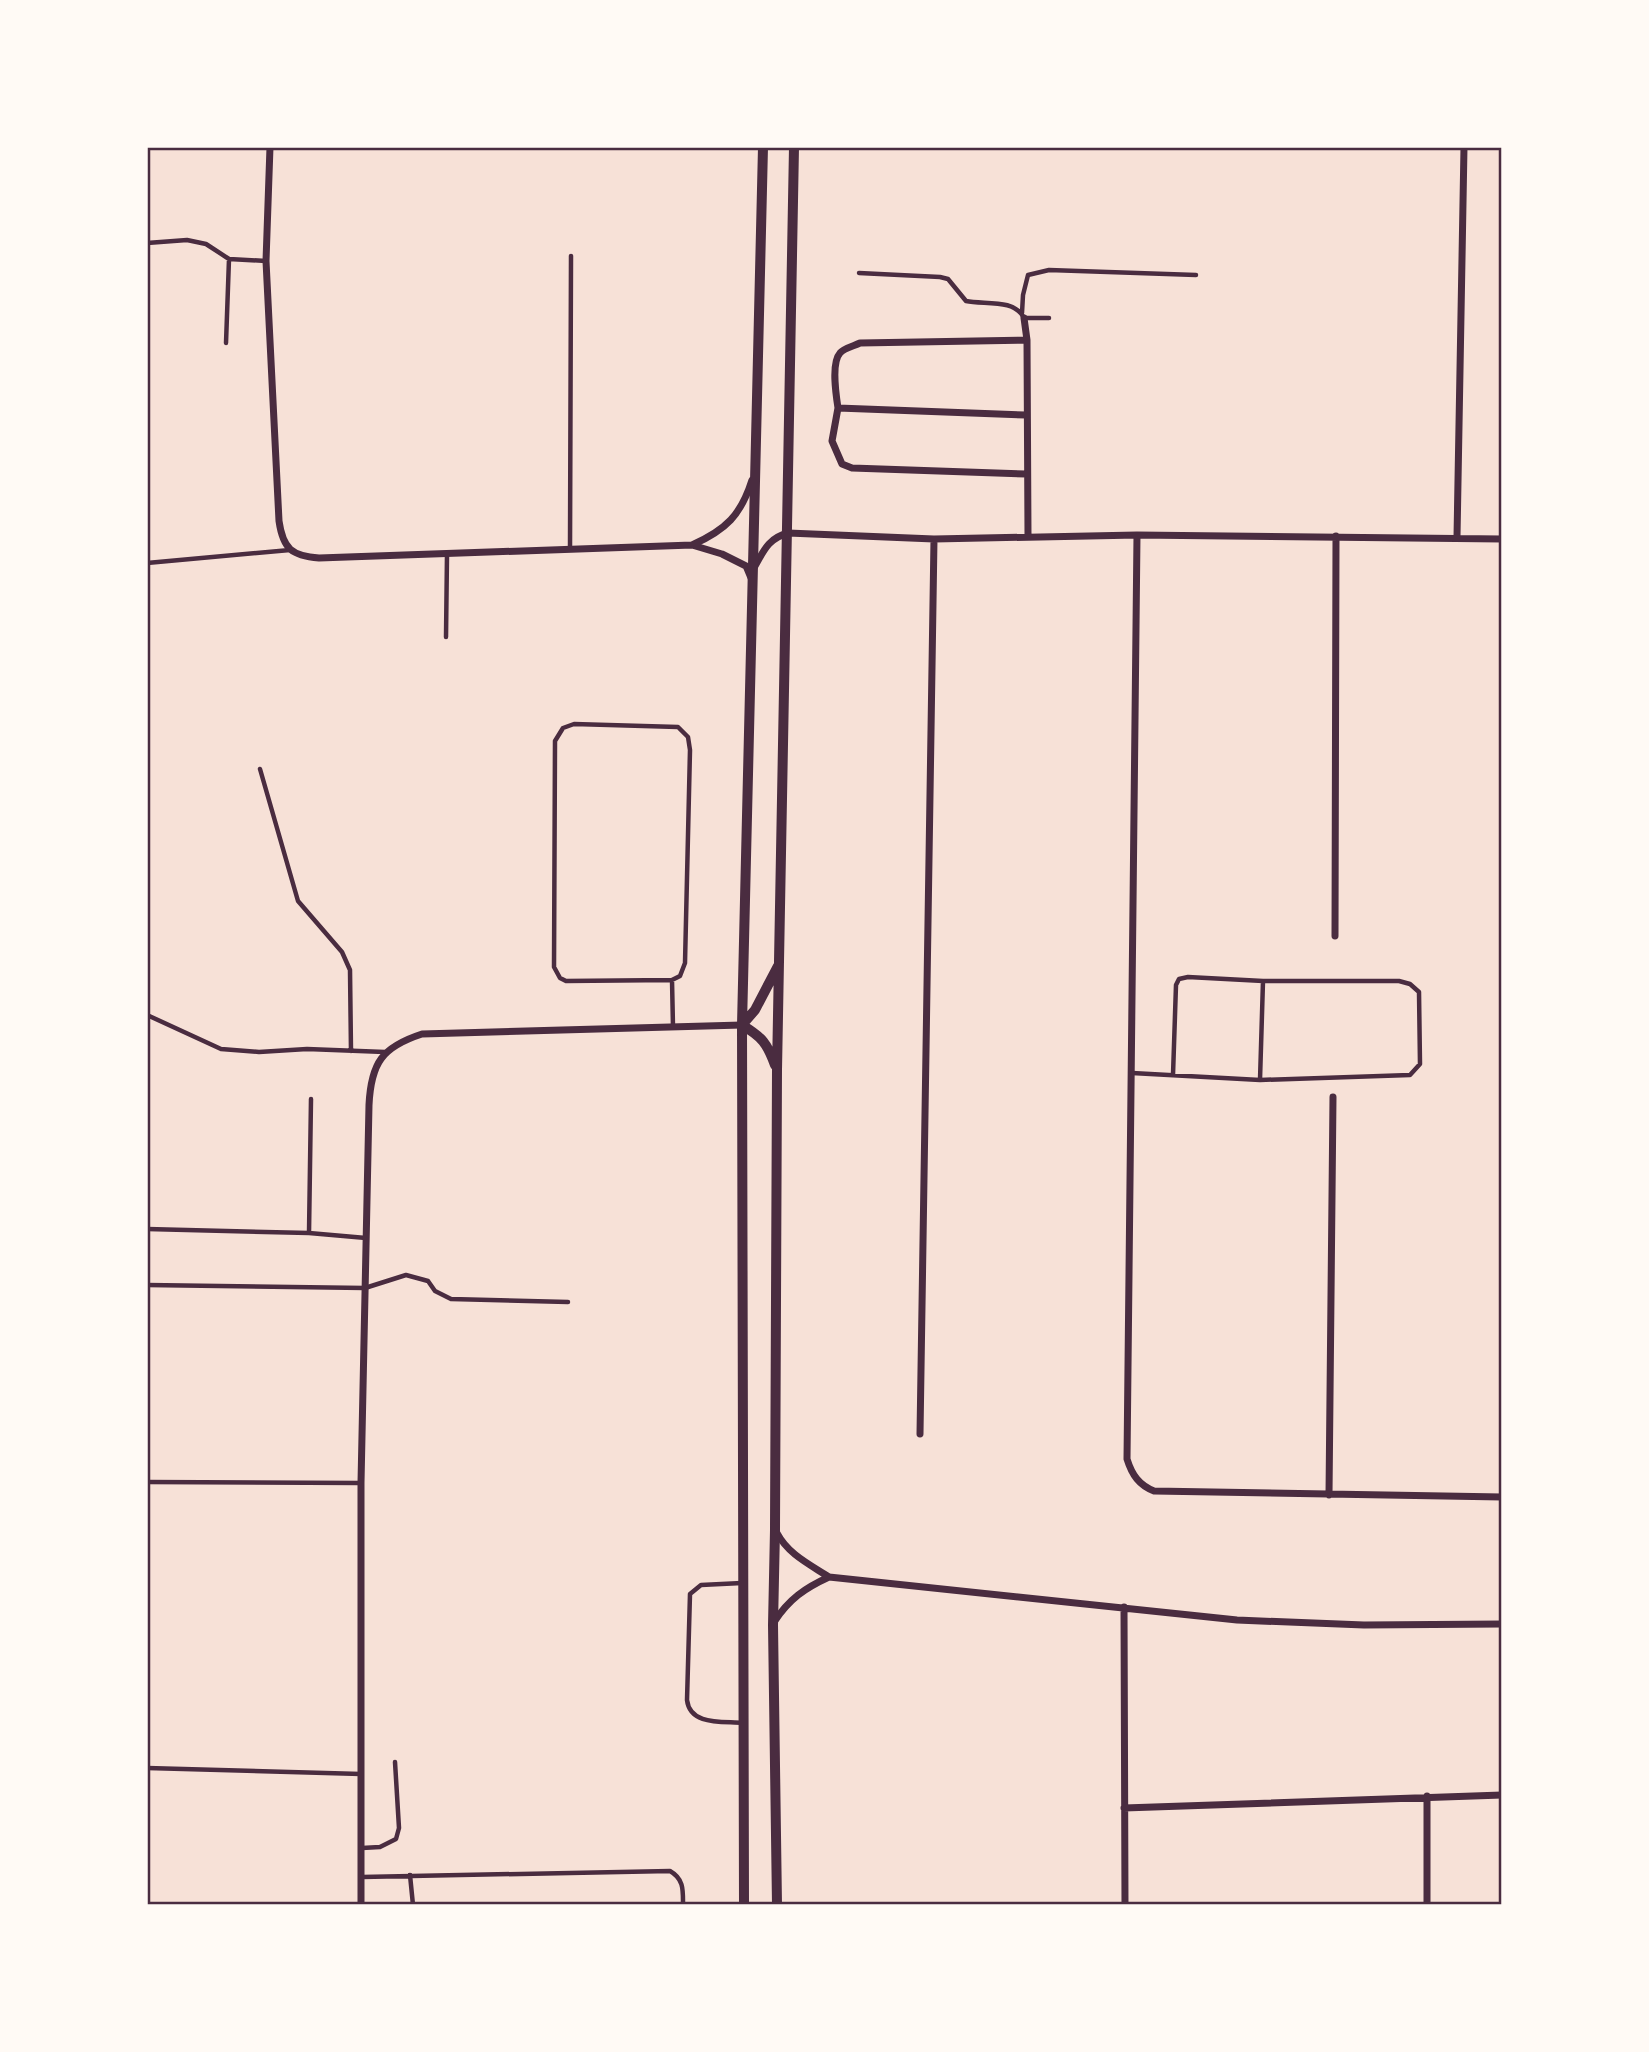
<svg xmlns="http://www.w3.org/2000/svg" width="1649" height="2052" font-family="'Golos Text',sans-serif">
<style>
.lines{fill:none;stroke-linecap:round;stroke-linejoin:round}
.service{stroke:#4a2c40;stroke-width:4.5}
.minor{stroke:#4a2c40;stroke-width:7}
.tertiary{stroke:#4a2c40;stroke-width:10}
.neatline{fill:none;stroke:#4a2c40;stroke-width:2.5}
</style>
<rect width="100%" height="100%" fill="#f7e1d7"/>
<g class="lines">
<path class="service" d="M147 243 187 240 206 244 229 259 266 261
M859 273 940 277 948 279 966 301C984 305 1014 298 1024 318H1049
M1022 313 1023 295 1028 275 1049 270 1196 275
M226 343 229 259
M570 549 571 256
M147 563 290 550
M446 637 447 554
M574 724 678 727 688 737 690 750 685 963 680 976 672 980 566 981 560 978 554 967 555 741 563 728Z
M260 769 298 901 342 952 350 970 351 1051
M672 980 673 1027
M147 1015 221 1049 259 1052 307 1049 385 1052
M1132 1073 1260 1080 1410 1075 1420 1064 1419 992 1410 984 1399 981H1263L1188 977 1179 979 1176 985 1173 1075
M1260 1080 1263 981
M147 1229 309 1233 366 1238
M309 1233 311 1099
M147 1285 365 1288 406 1275 428 1281 435 1291 451 1299 568 1302
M147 1482 360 1483
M742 1583 701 1585 690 1594 687 1700C690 1726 723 1721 743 1723
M147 1768 361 1774
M362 1848 380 1847 396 1839 399 1828 395 1762
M410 1875 413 1905
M362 1877 670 1871C684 1879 683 1890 683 1905"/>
<path class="minor" d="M270 147 266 261 279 521C283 549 292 556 319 558L692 545 722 554 746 566 751 578
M1024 318 1027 340 1028 536
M838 408C836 395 831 363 840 353 844 348 854 346 860 343L1027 340
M1026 474 852 468 842 464 832 441 838 408 1026 415
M1137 535 1127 1459C1132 1475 1139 1485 1154 1491L1502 1497
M1457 537 1464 147
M692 545C726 530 741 515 752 480
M755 566C764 550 769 538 788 533L934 539 1137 535 1502 539
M1335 936 1336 536
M920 1434 934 539
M1329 1495 1333 1097
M777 1533C788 1554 809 1564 829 1577L1237 1620 1364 1625 1502 1624
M1124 1607 1125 1905
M774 1622C789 1599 805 1588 829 1577
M1427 1796V1905
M1124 1808 1502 1795
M361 1905V1483L369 1105C371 1063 382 1047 422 1034L742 1025"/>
<path class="tertiary" d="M742 1025 755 1010 778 966
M742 1025C762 1037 767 1043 775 1065
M744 1905 742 1025 763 147
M777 1905 773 1625 775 1530 777 1070 794 147"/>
</g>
<rect width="1649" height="2052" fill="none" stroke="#fffaf5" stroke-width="298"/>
<rect x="149" y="149" width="1351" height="1754" class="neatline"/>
</svg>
